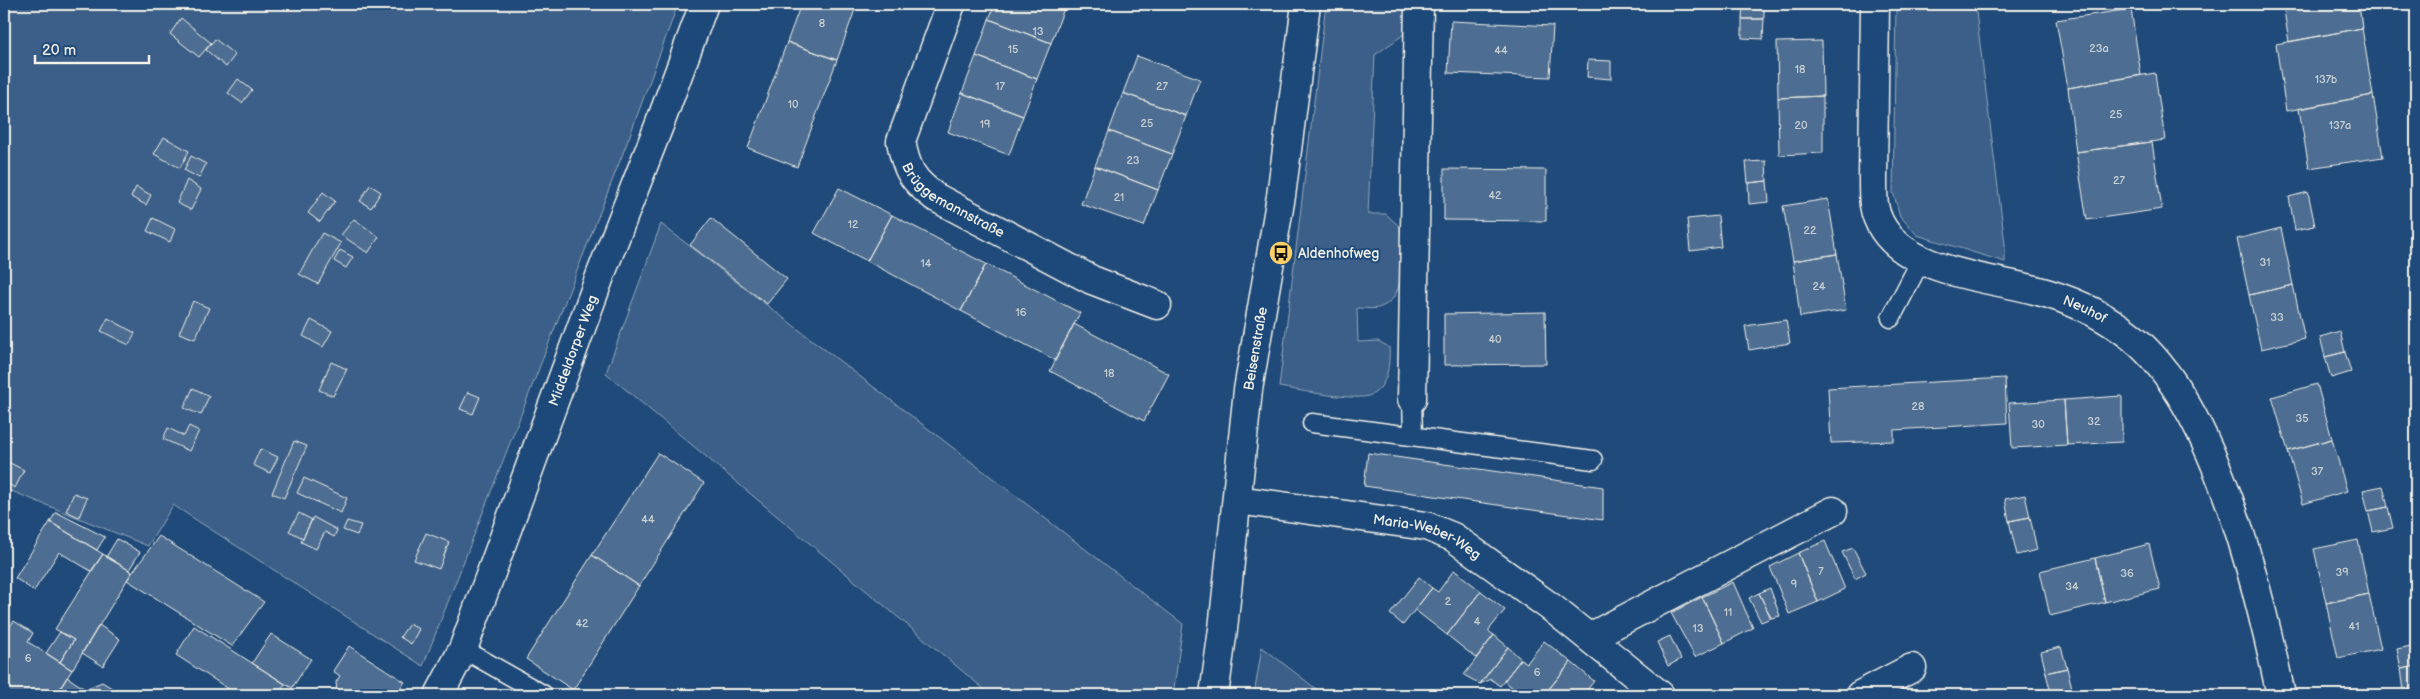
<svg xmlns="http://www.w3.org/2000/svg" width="2420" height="699" font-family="'Balsamiq Sans',sans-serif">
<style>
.green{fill:#3a5f88;stroke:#97a8b8}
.building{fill:#4d6e92;stroke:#f4f1e8}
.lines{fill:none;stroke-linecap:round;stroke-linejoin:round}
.lane-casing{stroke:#f4f1e8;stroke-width:21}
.street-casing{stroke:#f4f1e8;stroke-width:31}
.lane{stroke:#1f4a7a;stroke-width:18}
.street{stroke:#1f4a7a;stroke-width:28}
.labels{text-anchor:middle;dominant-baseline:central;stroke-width:4;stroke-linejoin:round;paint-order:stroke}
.number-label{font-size:11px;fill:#cad0d2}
.street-label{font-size:14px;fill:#f4f1e8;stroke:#1f4a7a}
.poi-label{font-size:14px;fill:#f4f1e8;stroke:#1f4a7a;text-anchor:start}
</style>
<rect width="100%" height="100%" fill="#1f4a7a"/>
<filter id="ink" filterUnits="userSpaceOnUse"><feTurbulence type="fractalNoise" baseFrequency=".02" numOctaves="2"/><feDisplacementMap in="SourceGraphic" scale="10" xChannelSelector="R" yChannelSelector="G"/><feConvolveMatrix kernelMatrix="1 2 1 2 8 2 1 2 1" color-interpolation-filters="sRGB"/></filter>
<g filter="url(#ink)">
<path class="green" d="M4 4H678L630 135 423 666 173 505 148 546 4 488Z
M1326 4H1406L1403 35 1375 55 1368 214H1386L1400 227C1400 250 1409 297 1381 307 1374 310 1364 308 1357 308L1358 342 1378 341 1389 347C1390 364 1388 387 1371 395 1358 402 1297 390 1279 387Z
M1896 4H1975L2005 244V262L1917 235 1900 216 1893 192Z
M661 224 1183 624 1173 695H991L606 373Z
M1262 647 1324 695H1254Z"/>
<path class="building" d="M801 4H857L837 60 787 42Z
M995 4H1060L1065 6 1051 43 989 19Z
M1622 4H1636V6H1622Z
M1743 4H1764V19H1742Z
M2283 4H2359L2362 28 2289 42Z
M2131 9 2141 75 2068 88 2056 20Z
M181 18 211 43 199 57 170 34Z
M989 19 1051 43 1037 79 976 56Z
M1742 19H1764L1763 39 1742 38Z
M1451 21 1553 26 1550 77 1448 73Z
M2362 28 2373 95 2286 111 2276 44Z
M215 39 235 55 226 67 206 50Z
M1822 41 1823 96 1778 98 1777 42Z
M787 42 837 60 797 167 748 148Z
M976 56 1037 79 1023 116 962 93Z
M1137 56 1200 79 1186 116 1123 93Z
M1588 60 1611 61V79L1587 77Z
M2155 73 2165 140 2076 152 2068 88Z
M238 79 252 90 242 103 228 93Z
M962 93 1023 116 1009 155 948 132Z
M1123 93 1186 116 1172 154 1109 131Z
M2373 95 2383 157 2309 168 2299 109Z
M1823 96V153L1779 155 1778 98Z
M1109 131 1172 154 1158 190 1095 166Z
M164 137 189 151 180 168 154 154Z
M2152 142 2162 209 2087 220 2076 152Z
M191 156 206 164 199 178 184 170Z
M1766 161 1767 181 1748 183 1746 162Z
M1095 166 1158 190 1144 226 1081 204Z
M1444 169 1546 170V221L1444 220Z
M187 180 201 189 191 210 177 203Z
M1767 181 1769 202 1749 204 1748 183Z
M370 185 381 192 371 208 360 201Z
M136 187 151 195 146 205 131 197Z
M839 188 892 215 867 261 814 233Z
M323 192 335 201 320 222 308 213Z
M2308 192 2315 226 2295 230 2289 197Z
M1828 199 1837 254 1793 261 1783 206Z
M892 215 986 264 961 311 867 261Z
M1718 216 1721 247 1690 251 1687 219Z
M153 218 175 229 170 242 147 231Z
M711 218 787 279 767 304 690 245Z
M354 219 379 237 368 253 341 235Z
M2281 228 2293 285 2249 295 2237 239Z
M322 233 341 243 318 284 299 274Z
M340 250 353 257 346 268 334 261Z
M1837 254 1846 310 1800 317 1793 261Z
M986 264 1080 313 1055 360 961 311Z
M2293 285 2305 339 2261 349 2249 295Z
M193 301 209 308 195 339 179 333Z
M1545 312 1546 364 1444 365V314Z
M108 318 135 333 129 345 101 331Z
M311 320 332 331 323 347 303 336Z
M1786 320 1790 343 1749 350 1745 326Z
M1074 324 1169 374 1144 421 1050 371Z
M2340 331 2345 352 2325 357 2320 337Z
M2345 352 2351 372 2331 378 2325 357Z
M331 362 347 369 333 396 319 390Z
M2005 378 2007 423 1894 430V441L1831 443 1828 388Z
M2317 384 2332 439 2288 451 2272 397Z
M193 388 209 396 201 415 184 408Z
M468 392 480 397 473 414 460 409Z
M2122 396V442L2067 445 2064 400Z
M2064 400 2067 445 2012 448 2009 403Z
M189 426 199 431 189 451 163 439 168 428 184 436Z
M2332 439 2347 491 2303 504 2288 451Z
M294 441 307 446 284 498 272 493Z
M260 449 278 457 270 473 253 465Z
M658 453 704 483 639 586 592 555Z
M1368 453 1603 487V520L1364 486Z
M4 460 24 470 15 488 4 482Z
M304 478 347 498 341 513 297 493Z
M2383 486 2388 507 2368 511 2363 490Z
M74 493 87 498 79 517 66 511Z
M2025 495 2030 517 2009 521 2005 499Z
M2388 507 2393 528 2373 532 2368 511Z
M56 512 105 537 97 550 50 522Z
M299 513 312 520 303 538 289 531Z
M313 517 337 530 334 537 325 532 316 549 301 542Z
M2030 517 2037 550 2017 555 2009 521Z
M347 521 361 525 357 535 343 530Z
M50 522 103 554 91 571 59 552 34 591 15 578Z
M426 533 449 542 439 569 414 560Z
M159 536 264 602 232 646 127 580Z
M117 539 140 552 129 570 106 557Z
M2358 540 2369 594 2326 603 2314 549Z
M1825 541 1845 589 1818 602 1798 553Z
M2149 544 2160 589 2105 602 2095 558Z
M1853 548 1866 573 1855 579 1842 552Z
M1798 553 1818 602 1789 614 1770 567Z
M103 554 132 572 72 670 60 662 74 640 55 629Z
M592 555 639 586 573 690 526 659Z
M2095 558 2105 602 2050 616 2040 571Z
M1454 570 1481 591 1447 635 1415 610 1432 588 1438 592Z
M1419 577 1432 588 1403 625 1390 614Z
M1733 582 1753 628 1724 643 1702 597Z
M1770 588 1780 616 1771 618 1759 593Z
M1481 591 1505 610 1488 631 1494 635 1476 658 1447 635Z
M1759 593 1771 618 1761 622 1749 598Z
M2369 594 2381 649 2338 658 2326 603Z
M1702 597 1724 643 1695 657 1671 613Z
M14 621 33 633 28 642 72 670 56 695H4V627L8 629Z
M409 624 419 629 411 644 400 637Z
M99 625 120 639 103 666 82 653Z
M194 626 285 684 278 695H238L176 655Z
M60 632 74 640 60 662 46 653Z
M271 634 311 659 292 688 252 663Z
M1494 635 1508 647 1480 684 1464 675Z
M1670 636 1681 659 1668 666 1657 642Z
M1544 641 1571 662 1544 695H1522L1504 681 1521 659 1527 663Z
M2416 645V666L2401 669 2397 649Z
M349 646 405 682 396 695H334L337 691 336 682 340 676 333 671Z
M1508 647 1521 659 1500 686 1491 679 1480 684Z
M2061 647 2067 668 2046 673 2041 652Z
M1571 662 1594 681 1583 695H1544Z
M2416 666V688L2404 691 2401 669Z
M2067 668 2072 688 2051 694 2046 673Z
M67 677 85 689 102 682 123 695H56Z
M2186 690 2187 695H2168Z"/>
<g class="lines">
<g class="lane-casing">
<path id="lane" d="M1891 318 1921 260
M1412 399 1413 436
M1312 423 1593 460
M463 649 544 695"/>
</g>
<g class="street-casing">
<g id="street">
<path id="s1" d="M951 4 901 141C906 169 912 180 935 197L1092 280 1157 305"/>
<path id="s2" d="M1875 4 1873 179C1873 188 1873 197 1874 205 1885 271 1984 276 2035 290 2066 298 2098 312 2124 331 2214 394 2259 591 2281 695"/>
<path d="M1412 399 1419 4"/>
<path id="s3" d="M1237 500 1426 526 1453 537 1552 608 1660 695"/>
<path d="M1590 637 1833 511"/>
<path id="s4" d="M439 695 463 649 602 271 662 118 704 4"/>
<path id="s5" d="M1214 695 1223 629 1248 390 1281 196 1306 4"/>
<path d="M1860 695 1912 668"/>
</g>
</g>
<use href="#lane" class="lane"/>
<use href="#street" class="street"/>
</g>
</g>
<defs>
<g id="bus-disc" transform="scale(1.25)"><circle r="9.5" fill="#ffd166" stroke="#1f4a7a"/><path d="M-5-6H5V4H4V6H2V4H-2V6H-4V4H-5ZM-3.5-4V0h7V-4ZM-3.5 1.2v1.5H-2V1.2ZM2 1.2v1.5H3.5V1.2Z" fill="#111"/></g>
</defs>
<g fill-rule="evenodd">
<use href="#bus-disc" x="1281" y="253"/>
</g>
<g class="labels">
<g class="number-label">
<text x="822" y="23">8</text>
<text x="1038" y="31">13</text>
<text x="2099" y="48">23a</text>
<text x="1013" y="49">15</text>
<text x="1501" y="50">44</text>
<text x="1800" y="69">18</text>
<text x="2326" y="79">137b</text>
<text x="1000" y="86">17</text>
<text x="1162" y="86">27</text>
<text x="793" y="104">10</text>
<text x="2116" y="114">25</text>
<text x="1147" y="123">25</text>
<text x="985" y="124">19</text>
<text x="1801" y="125">20</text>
<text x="2340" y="125">137a</text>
<text x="1133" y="160">23</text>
<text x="2119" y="180">27</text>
<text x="1495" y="195">42</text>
<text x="1119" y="197">21</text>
<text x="853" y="224">12</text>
<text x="1810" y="230">22</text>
<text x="2265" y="262">31</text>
<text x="926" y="263">14</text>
<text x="1819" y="286">24</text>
<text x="1021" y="312">16</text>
<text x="2277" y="317">33</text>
<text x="1495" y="339">40</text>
<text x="1109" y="373">18</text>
<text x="1918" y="406">28</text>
<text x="2302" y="418">35</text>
<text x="2094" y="421">32</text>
<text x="2038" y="424">30</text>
<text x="2317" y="471">37</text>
<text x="648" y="519">44</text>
<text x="1821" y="571">7</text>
<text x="2342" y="572">39</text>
<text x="2127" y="573">36</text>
<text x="1794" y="584">9</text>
<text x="2072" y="586">34</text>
<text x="1448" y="601">2</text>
<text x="1728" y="612">11</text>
<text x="1477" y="621">4</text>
<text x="582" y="623">42</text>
<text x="2354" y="626">41</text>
<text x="1698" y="628">13</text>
<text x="28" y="658">6</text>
<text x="1537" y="672">6</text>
</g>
<g class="street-label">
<text stroke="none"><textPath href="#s1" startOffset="230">Brüggemannstraße</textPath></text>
<text stroke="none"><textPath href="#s2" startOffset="448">Neuhof</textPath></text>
<text stroke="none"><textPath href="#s5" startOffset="349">Beisenstraße</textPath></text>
<text stroke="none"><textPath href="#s4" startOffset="370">Middeldorper Weg</textPath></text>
<text stroke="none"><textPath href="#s3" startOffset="195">Maria-Weber-Weg</textPath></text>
</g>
<g class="poi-label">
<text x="1298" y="253">Aldenhofweg</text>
</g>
</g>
<rect width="2420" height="699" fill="none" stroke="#1f4a7a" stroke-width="20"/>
<rect x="10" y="10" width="2400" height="679" fill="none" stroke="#f4f1e8" stroke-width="2" filter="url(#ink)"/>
<path d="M35 55v8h114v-8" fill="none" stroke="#f4f1e8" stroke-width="2.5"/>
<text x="42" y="55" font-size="15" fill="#f4f1e8" stroke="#1f4a7a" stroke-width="4" paint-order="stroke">20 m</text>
</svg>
